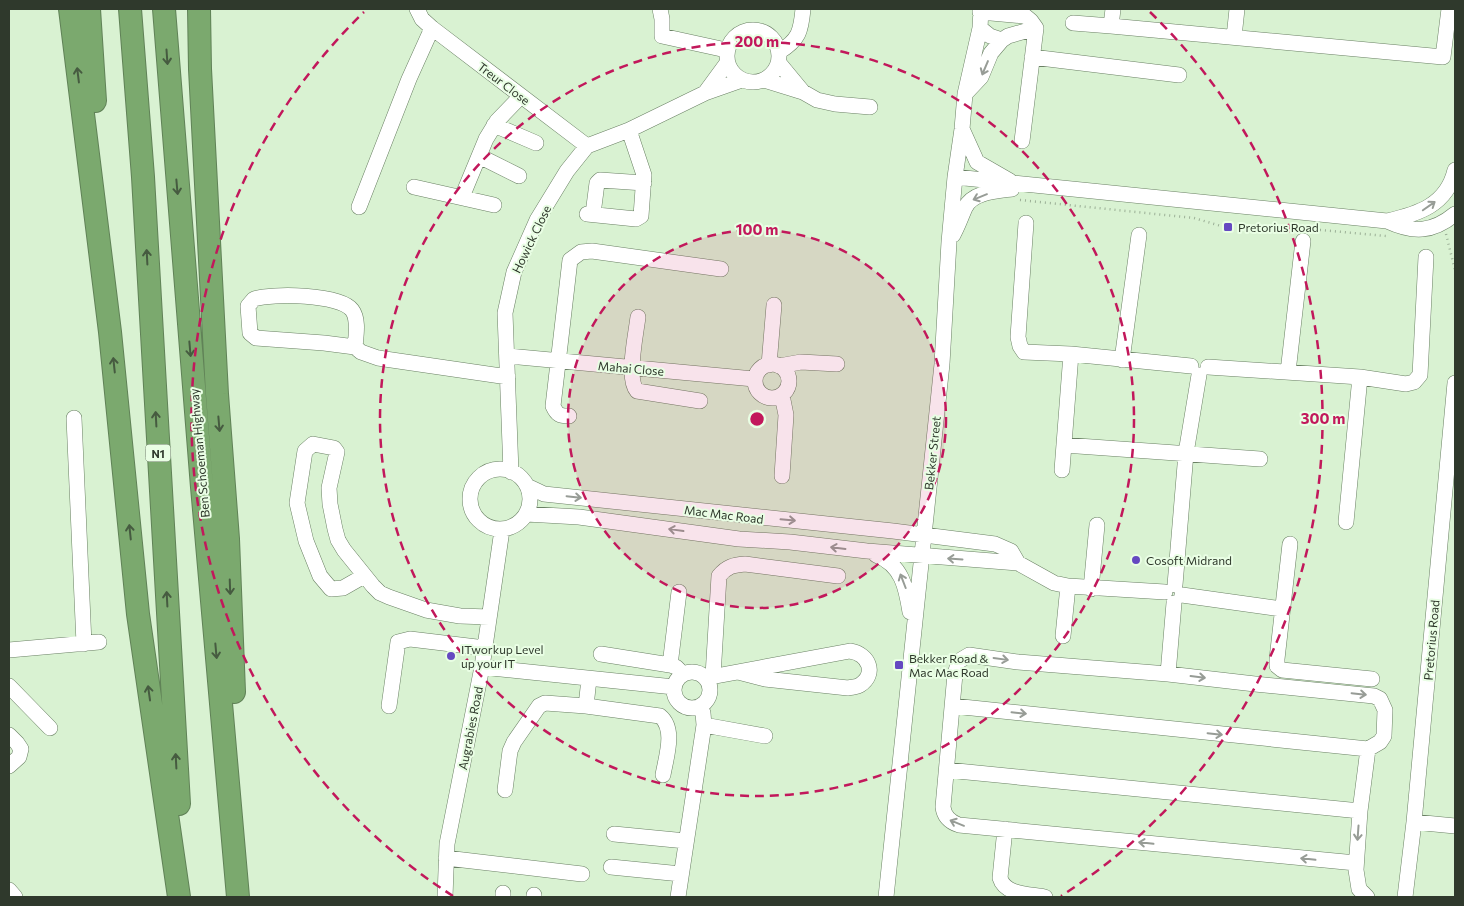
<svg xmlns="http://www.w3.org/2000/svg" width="1464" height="906" font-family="Commissioner,sans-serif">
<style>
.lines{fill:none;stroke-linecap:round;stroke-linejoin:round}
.minor-casing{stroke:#6a8064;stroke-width:16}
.highway-casing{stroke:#608257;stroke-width:24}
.path{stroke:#9baf96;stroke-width:2.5;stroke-dasharray:1 4;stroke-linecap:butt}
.minor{stroke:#fff;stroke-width:15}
.highway{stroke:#7ba96e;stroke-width:22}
.oneway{stroke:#465b40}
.oneway2{stroke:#979c96}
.ring{fill:none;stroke:#c2185b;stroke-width:2.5;stroke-dasharray:9 6}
.poi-dot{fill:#6548c1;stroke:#e9fee4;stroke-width:2}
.labels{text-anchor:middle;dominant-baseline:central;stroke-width:4;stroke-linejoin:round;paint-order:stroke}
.shield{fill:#e9fee4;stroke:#677463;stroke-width:1}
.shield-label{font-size:11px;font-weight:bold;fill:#2f392c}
.street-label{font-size:12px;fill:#2f392c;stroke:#e9fee4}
.poi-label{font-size:12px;fill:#2f392c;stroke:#e9fee4;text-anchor:start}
.centre{fill:#c2185b;stroke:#e9fee4;stroke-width:2.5}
.ring-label{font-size:15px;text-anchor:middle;font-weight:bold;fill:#c2185b;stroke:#e9fee4;stroke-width:4;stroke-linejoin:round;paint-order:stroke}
</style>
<rect width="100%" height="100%" fill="#d9f2d2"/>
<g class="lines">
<g class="minor-casing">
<path id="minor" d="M417 9 422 19 432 28 587 146
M660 9 662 19V36L726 50
M1113 9 1111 26 1443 57 1449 9
M980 12 1025 16 1031 21 1036 28 1022 141
M1073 23 1111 26
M980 28 990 36 1002 40 1008 36 1036 28
M727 56a26 26 0 1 1 52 0a26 26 0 1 1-52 0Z
M1234 37 1237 9
M779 52C799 40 801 31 803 9
M1032 57 1179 75
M779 63 803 92
M764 80 803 92 817 100 835 104 870 107
M705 93 727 63
M965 94 981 77 991 53 1002 40
M494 125 536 143
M963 131 977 162 1010 181
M479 156 519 176
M955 177 1387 221C1413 233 1432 233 1455 214
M414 187 494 205
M462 197 486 139 497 121 521 96
M359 207 409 79 432 28
M587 214 636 219 641 216 644 175 629 130
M593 214 597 183 600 180 644 183
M1387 221C1418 214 1447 205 1455 170
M1026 223 1018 337 1020 346 1024 352 1071 354 1191 366
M953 235C958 226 961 217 965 208 972 192 997 191 1012 189
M638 317C636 334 626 379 637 391L700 401
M355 347C356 336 359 319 352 310 340 294 272 293 254 299L248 306 250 333 256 338 324 343 355 347 361 352 378 358 508 377
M508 356 754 379
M1122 360 1139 235
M755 381a17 17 0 1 1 34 0a17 17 0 1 1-34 0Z
M769 365 774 305
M779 366 801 362 837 364
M1208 367 1360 377 1406 384 1414 382 1420 375 1426 257
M1288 372 1303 241
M569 416C560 416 557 415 553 406L570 260 581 252 592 251 721 269
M74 418 84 644
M1064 445 1260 459
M470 499a30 30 0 1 1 60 0a30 30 0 1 1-60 0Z
M1062 470 1071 354
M511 472 505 313 514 272 537 220 567 171 587 146 629 130 705 93 742 80
M782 476 786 415 782 395
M527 486 544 494 893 531 995 544 1011 551 1018 563
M526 514 579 517 739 539 790 542 867 551 1018 563 1054 583 1068 586 1165 592
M1346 522 1360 377
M1290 544 1277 659V666L1282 670 1372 679
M876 555C902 565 906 587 910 612
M364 576 343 588 331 589 320 576 306 541 297 503 305 451 313 444 334 448 337 452 329 488 330 504 335 529 338 540 344 550 373 586 380 593 389 597 426 610 460 616 489 617
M1175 585 1186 453 1199 375
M1091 589 1097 525
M1182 595 1282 609
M1063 636 1068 586
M9 650 99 642
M601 654 670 665 676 667 683 674
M670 665 679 592
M482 667 674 687
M674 690a18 18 0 1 1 36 0a18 18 0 1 1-36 0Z
M1168 674 1174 603
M713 676 719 576C727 566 734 565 745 564L838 576
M705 678 850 651C869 654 877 674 860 685 857 687 852 687 848 688L765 679 738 672
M589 679 586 706 660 716C676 729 666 757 663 775
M9 686 50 728
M389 706 398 642 410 639 485 648
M953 706 1368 749 1380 742 1384 736 1385 710 1380 699 1374 696 1255 684 1168 674 1018 662 969 655 959 661 955 674 943 807C944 816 950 822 959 825L1356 863
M704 725 765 736
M9 735 17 743 21 749 19 757 9 766
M947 770 1360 811
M505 790 510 751 514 742 539 706 545 703 586 706
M1414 822 1455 826
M1005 829 1000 878C1005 895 1029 894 1045 897
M614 834 686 841
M446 858 582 874
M611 867 681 874
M9 890 15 897
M445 897 447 844 482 667 502 530
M503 897V893
M534 897V895
M678 897 704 725 703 713 700 706
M886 897 942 364 949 242 955 177 962 129 965 94 980 28 981 9
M1367 897 1359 889 1356 870 1360 811 1368 749
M1405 897 1414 822 1455 383"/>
</g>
<g class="highway-casing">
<path id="highway" d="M70 9 110 332 138 614 179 897
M89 9 95 101
M130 9 143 177 179 804
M164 9 202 487 238 897
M199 9 200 69 217 394 228 539 234 692"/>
</g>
<path class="path" d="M1020 200 1194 218 1221 226 1243 227 1275 226 1299 228
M1310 229 1386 236
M1446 234 1455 270"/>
<use href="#minor" class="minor"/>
<use href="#highway" class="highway"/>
</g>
<defs><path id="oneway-shaft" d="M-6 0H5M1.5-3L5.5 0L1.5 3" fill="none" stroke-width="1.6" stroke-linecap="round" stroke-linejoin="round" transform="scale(1.25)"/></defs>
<g class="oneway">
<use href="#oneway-shaft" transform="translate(167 57) rotate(86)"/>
<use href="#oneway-shaft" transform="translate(78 75) rotate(-97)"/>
<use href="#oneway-shaft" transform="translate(177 187) rotate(85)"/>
<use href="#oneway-shaft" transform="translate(147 257) rotate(-93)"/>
<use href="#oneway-shaft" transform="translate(190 349) rotate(85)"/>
<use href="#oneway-shaft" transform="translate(114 365) rotate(-96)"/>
<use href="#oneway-shaft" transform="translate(156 419) rotate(-93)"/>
<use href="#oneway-shaft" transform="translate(219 424) rotate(85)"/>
<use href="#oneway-shaft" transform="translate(130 532) rotate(-96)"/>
<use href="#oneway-shaft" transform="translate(230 587) rotate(88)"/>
<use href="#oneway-shaft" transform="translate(167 599) rotate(-93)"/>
<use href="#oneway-shaft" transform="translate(216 651) rotate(85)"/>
<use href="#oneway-shaft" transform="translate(149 693) rotate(-98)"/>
<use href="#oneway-shaft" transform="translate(176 761) rotate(-93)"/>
</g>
<g class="oneway2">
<use href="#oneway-shaft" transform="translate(985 68) rotate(113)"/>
<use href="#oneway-shaft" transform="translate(980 197) rotate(158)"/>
<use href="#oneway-shaft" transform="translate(1429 206) rotate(-35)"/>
<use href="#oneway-shaft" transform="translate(574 497) rotate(6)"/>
<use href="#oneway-shaft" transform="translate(788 520) rotate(5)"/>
<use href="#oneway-shaft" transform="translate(676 530) rotate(-172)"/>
<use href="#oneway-shaft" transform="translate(838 548) rotate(-173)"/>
<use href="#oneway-shaft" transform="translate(955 559) rotate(-176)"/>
<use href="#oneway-shaft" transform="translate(903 581) rotate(-111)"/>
<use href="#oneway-shaft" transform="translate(1001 659) rotate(8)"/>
<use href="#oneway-shaft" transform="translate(1198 677) rotate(7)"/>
<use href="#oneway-shaft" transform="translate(1359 694) rotate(6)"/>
<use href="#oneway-shaft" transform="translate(1019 713) rotate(6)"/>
<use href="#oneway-shaft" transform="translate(1215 734) rotate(6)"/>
<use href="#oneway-shaft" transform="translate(957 823) rotate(-158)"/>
<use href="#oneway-shaft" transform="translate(1358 833) rotate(94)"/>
<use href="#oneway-shaft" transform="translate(1146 843) rotate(-174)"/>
<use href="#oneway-shaft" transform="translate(1308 859) rotate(-174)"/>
</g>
<circle cx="757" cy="419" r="189" fill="#c2185b" fill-opacity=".12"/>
<g class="ring">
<circle cx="757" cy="419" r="189"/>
<circle cx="757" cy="419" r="377"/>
<path d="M453 896A566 566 0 0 1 364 12M1150 12A566 566 0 0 1 1061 896"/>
</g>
<g class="poi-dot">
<rect x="1223" y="222" width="10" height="10" rx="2.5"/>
<circle cx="1136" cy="560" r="5"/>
<circle cx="451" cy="656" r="5"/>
<rect x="894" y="660" width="10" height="10" rx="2.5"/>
</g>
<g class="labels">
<rect class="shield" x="145.5" y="444.5" width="25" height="17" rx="4"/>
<g class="shield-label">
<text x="158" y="453">N1</text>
</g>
<g class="street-label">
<text transform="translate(504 83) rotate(37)">Treur Close</text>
<text transform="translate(531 239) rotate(-64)">Howick Close</text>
<text transform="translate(631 368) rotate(5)">Mahai Close</text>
<text transform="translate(199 453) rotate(-95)">Ben Schoeman Highway</text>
<text transform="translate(932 453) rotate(-84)">Bekker Street</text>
<text transform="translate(724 514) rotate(7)">Mac Mac Road</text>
<text transform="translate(1431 640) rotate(-85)">Pretorius Road</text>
<text transform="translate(470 728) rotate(-79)">Augrabies Road</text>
</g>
<g class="poi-label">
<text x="1238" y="227">Pretorius Road</text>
<text x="1146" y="560">Cosoft Midrand</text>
<text x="461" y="649">ITworkup Level<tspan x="461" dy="14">up your IT</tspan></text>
<text x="909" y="658">Bekker Road &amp;<tspan x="909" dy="14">Mac Mac Road</tspan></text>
</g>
</g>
<circle cx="757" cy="419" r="8" class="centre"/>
<g class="ring-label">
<text x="757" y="47">200 m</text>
<text x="757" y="235">100 m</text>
<text x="1323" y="424">300 m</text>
</g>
<rect width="1464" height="906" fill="none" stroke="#2f392c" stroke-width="20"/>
</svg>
